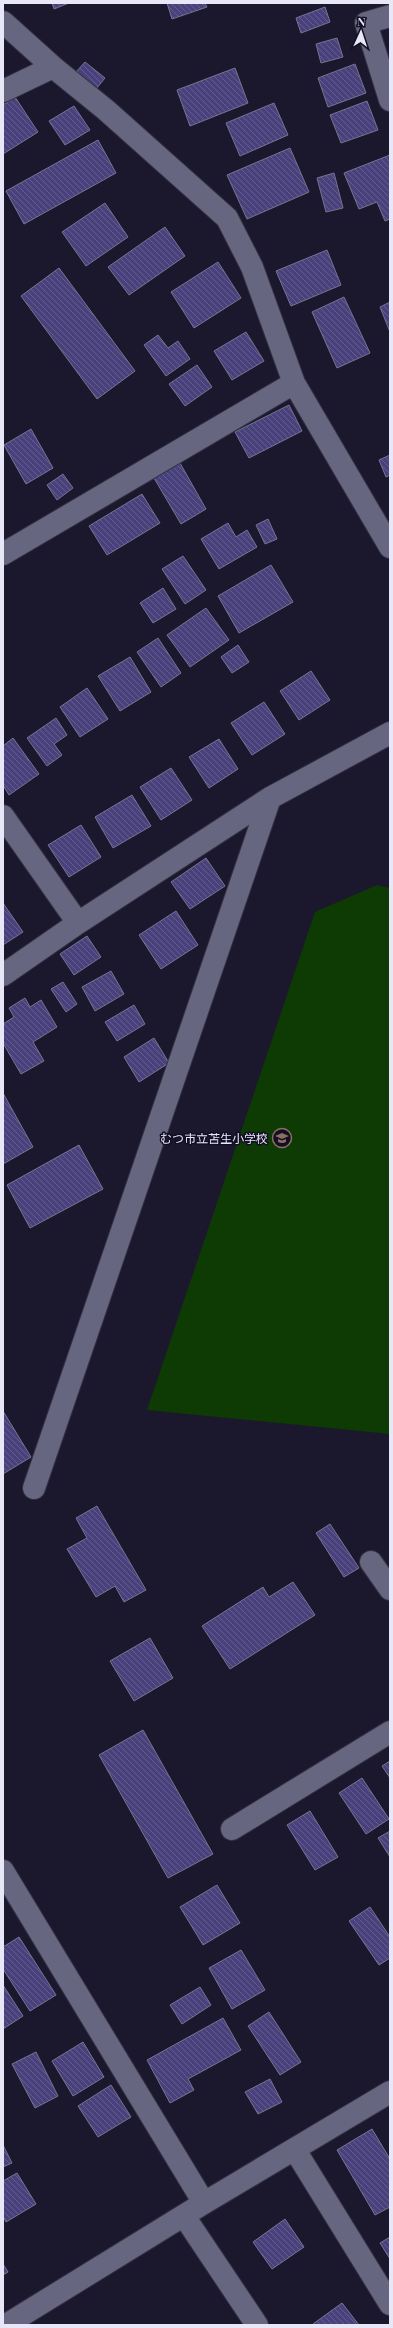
<svg xmlns="http://www.w3.org/2000/svg" width="393" height="2328" font-family="'Playfair Display','Noto Sans JP',serif">
<style>
.garden{fill:#0d3b03}
.building{fill:url(#building-back-hatch);stroke:#767490}
.lines{fill:none;stroke-linecap:round;stroke-linejoin:round}
.minor-casing{stroke:#333142;stroke-width:24}
.minor{stroke:#676680;stroke-width:22}
.labels{text-anchor:middle;dominant-baseline:central;stroke-width:3;stroke-linejoin:round;paint-order:stroke}
.poi-label{font-size:12px;fill:#e8e7f7;stroke:#120f24;text-anchor:end}
</style>
<defs>
<pattern id="building-back-hatch" width="6" height="6" patternUnits="userSpaceOnUse"><rect width="6" height="6" fill="#49417c"/><path d="M-1 5l2 2M0 0l6 6M5-1l2 2" fill="none" stroke="#635c8f"/></pattern>
</defs>
<rect width="100%" height="100%" fill="#1b182e"/>
<path class="garden" d="M377 885 390 888V1434L147 1410 315 912Z"/>
<path class="building" d="M52 3H69L54 9Z
M167 3H205L207 7 172 19Z
M325 7 330 22 301 33 296 18Z
M337 38 343 57 321 63 316 44Z
M85 62 105 78 96 89 76 72Z
M355 64 366 93 328 107 318 78Z
M235 68 248 103 190 126 177 90Z
M15 97 38 132 3 154V105Z
M367 101 378 130 341 143 330 115Z
M274 103 288 135 240 156 226 123Z
M74 106 90 130 65 145 49 121Z
M98 140 116 173 24 224 6 191Z
M290 148 309 192 247 219 227 175Z
M390 155V219L385 221 377 202 359 209 344 173Z
M334 173 343 208 326 212 317 178Z
M105 203 128 237 86 266 62 232Z
M165 227 185 256 129 295 108 267Z
M327 250 341 285 291 306 276 271Z
M218 262 241 298 194 328 171 292Z
M59 268 135 371 97 399 21 296Z
M344 297 370 353 337 368 312 312Z
M390 302V332L380 307Z
M246 332 264 361 232 380 214 351Z
M158 335 168 348 178 341 190 359 166 376 144 345Z
M197 365 212 387 185 406 169 384Z
M289 405 302 431 249 458 235 432Z
M31 429 53 468 26 484 4 445Z
M390 455V475L386 477 379 460Z
M180 463 206 509 181 524 154 478Z
M63 474 73 488 57 500 47 485Z
M142 494 160 523 107 555 89 526Z
M268 519 277 539 265 544 256 525Z
M228 523 236 537 247 530 257 547 219 569 201 539Z
M183 556 206 590 185 604 162 569Z
M271 565 293 602 239 633 218 596Z
M163 588 176 609 153 623 140 603Z
M206 608 229 640 190 667 167 635Z
M158 638 181 673 161 687 137 652Z
M238 645 249 662 232 673 221 657Z
M130 657 151 692 120 711 98 676Z
M311 671 330 700 299 720 280 691Z
M87 688 108 719 80 737 60 707Z
M264 702 285 734 252 755 231 723Z
M56 718 67 735 54 744 62 755 47 766 27 738Z
M13 738 39 774 9 795 3 785V746Z
M219 739 238 769 209 788 189 757Z
M171 768 192 800 161 820 140 787Z
M132 795 151 826 113 848 95 817Z
M81 825 101 857 69 877 48 845Z
M206 858 225 886 190 909 171 882Z
M3 903 23 932 3 945Z
M176 911 198 945 161 969 139 935Z
M87 936 101 957 74 975 60 954Z
M111 971 124 994 95 1011 82 987Z
M63 982 77 1004 66 1012 51 989Z
M25 998 30 1007 41 1000 57 1027 33 1042 44 1061 21 1074 3 1043V1024L14 1017 9 1008Z
M134 1005 145 1024 117 1041 105 1022Z
M154 1038 169 1063 139 1082 124 1057Z
M3 1093 33 1147 3 1164Z
M79 1145 103 1189 30 1228 7 1185Z
M3 1411 31 1457 3 1474Z
M97 1506 146 1590 124 1602 115 1586 96 1597 67 1549 87 1538 76 1518Z
M330 1524 359 1568 344 1577 316 1533Z
M293 1582 315 1615 230 1669 202 1626 263 1587 269 1597Z
M150 1638 173 1678 134 1701 110 1661Z
M143 1730 213 1854 168 1878 99 1755Z
M390 1761V1778L382 1766Z
M362 1778 389 1819 366 1834 339 1793Z
M310 1811 338 1857 315 1870 287 1825Z
M390 1831V1857L378 1838Z
M217 1885 240 1923 203 1945 180 1907Z
M370 1907 390 1937V1958L379 1965 349 1921Z
M19 1937 56 1995 30 2011 3 1969V1947Z
M241 1950 265 1990 232 2009 209 1968Z
M3 1985 23 2016 3 2029Z
M200 1987 211 2005 182 2024 170 2005Z
M269 2012 301 2062 280 2075 248 2026Z
M223 2018 241 2050 188 2079 194 2090 170 2103 147 2060Z
M83 2042 104 2077 73 2096 52 2061Z
M36 2052 58 2096 35 2108 12 2064Z
M270 2079 282 2102 258 2114 245 2092Z
M111 2085 131 2117 98 2137 78 2106Z
M372 2129 390 2159V2207L375 2215 337 2150Z
M3 2145 12 2163 3 2167Z
M17 2173 36 2204 6 2222 3 2216V2181Z
M285 2219 304 2247 272 2269 253 2242Z
M390 2237V2259L380 2243Z
M3 2264 8 2272 3 2275Z
M342 2303 359 2325H314L313 2324Z"/>
<g class="lines">
<g class="minor-casing">
<path id="minor" d="M390 16 366 23 390 100
M3 22 53 67 106 110 227 218 252 267 294 383 390 547
M3 91 53 67
M3 554 294 383
M3 816 78 923
M3 975 78 923 270 798 390 733
M34 1488 270 798
M371 1562 390 1589
M232 1829 390 1732
M3 1871 204 2203
M295 2150 390 2304
M184 2216 257 2325
M6 2325 204 2203 390 2092"/>
</g>
<use href="#minor" class="minor"/>
</g>
<defs>
<g id="school-ring" transform="scale(1)"><circle r="9.5" fill="#120f24" stroke="#8d6e63" stroke-width="1.5"/><path d="M0-5L7-2L0 1L-7-2ZM-4 1L0 2.5L4 1V4Q0 6-4 4Z" fill="#8d6e63"/></g>
</defs>
<g fill-rule="evenodd">
<use href="#school-ring" x="282" y="1138"/>
</g>
<g class="labels">
<g class="poi-label">
<text x="268" y="1138">むつ市立苫生小学校</text>
</g>
</g>
<rect width="393" height="2328" fill="none" stroke="#e8e7f7" stroke-width="8"/>
<g transform="translate(361 32) rotate(3)" stroke="#120f24" stroke-width="3" paint-order="stroke">
<path d="M0-3L7 15L0 10L-7 15Z" fill="#e8e7f7"/>
<text y="-6" font-size="11" font-weight="bold" text-anchor="middle" fill="#e8e7f7">N</text>
</g>
</svg>
